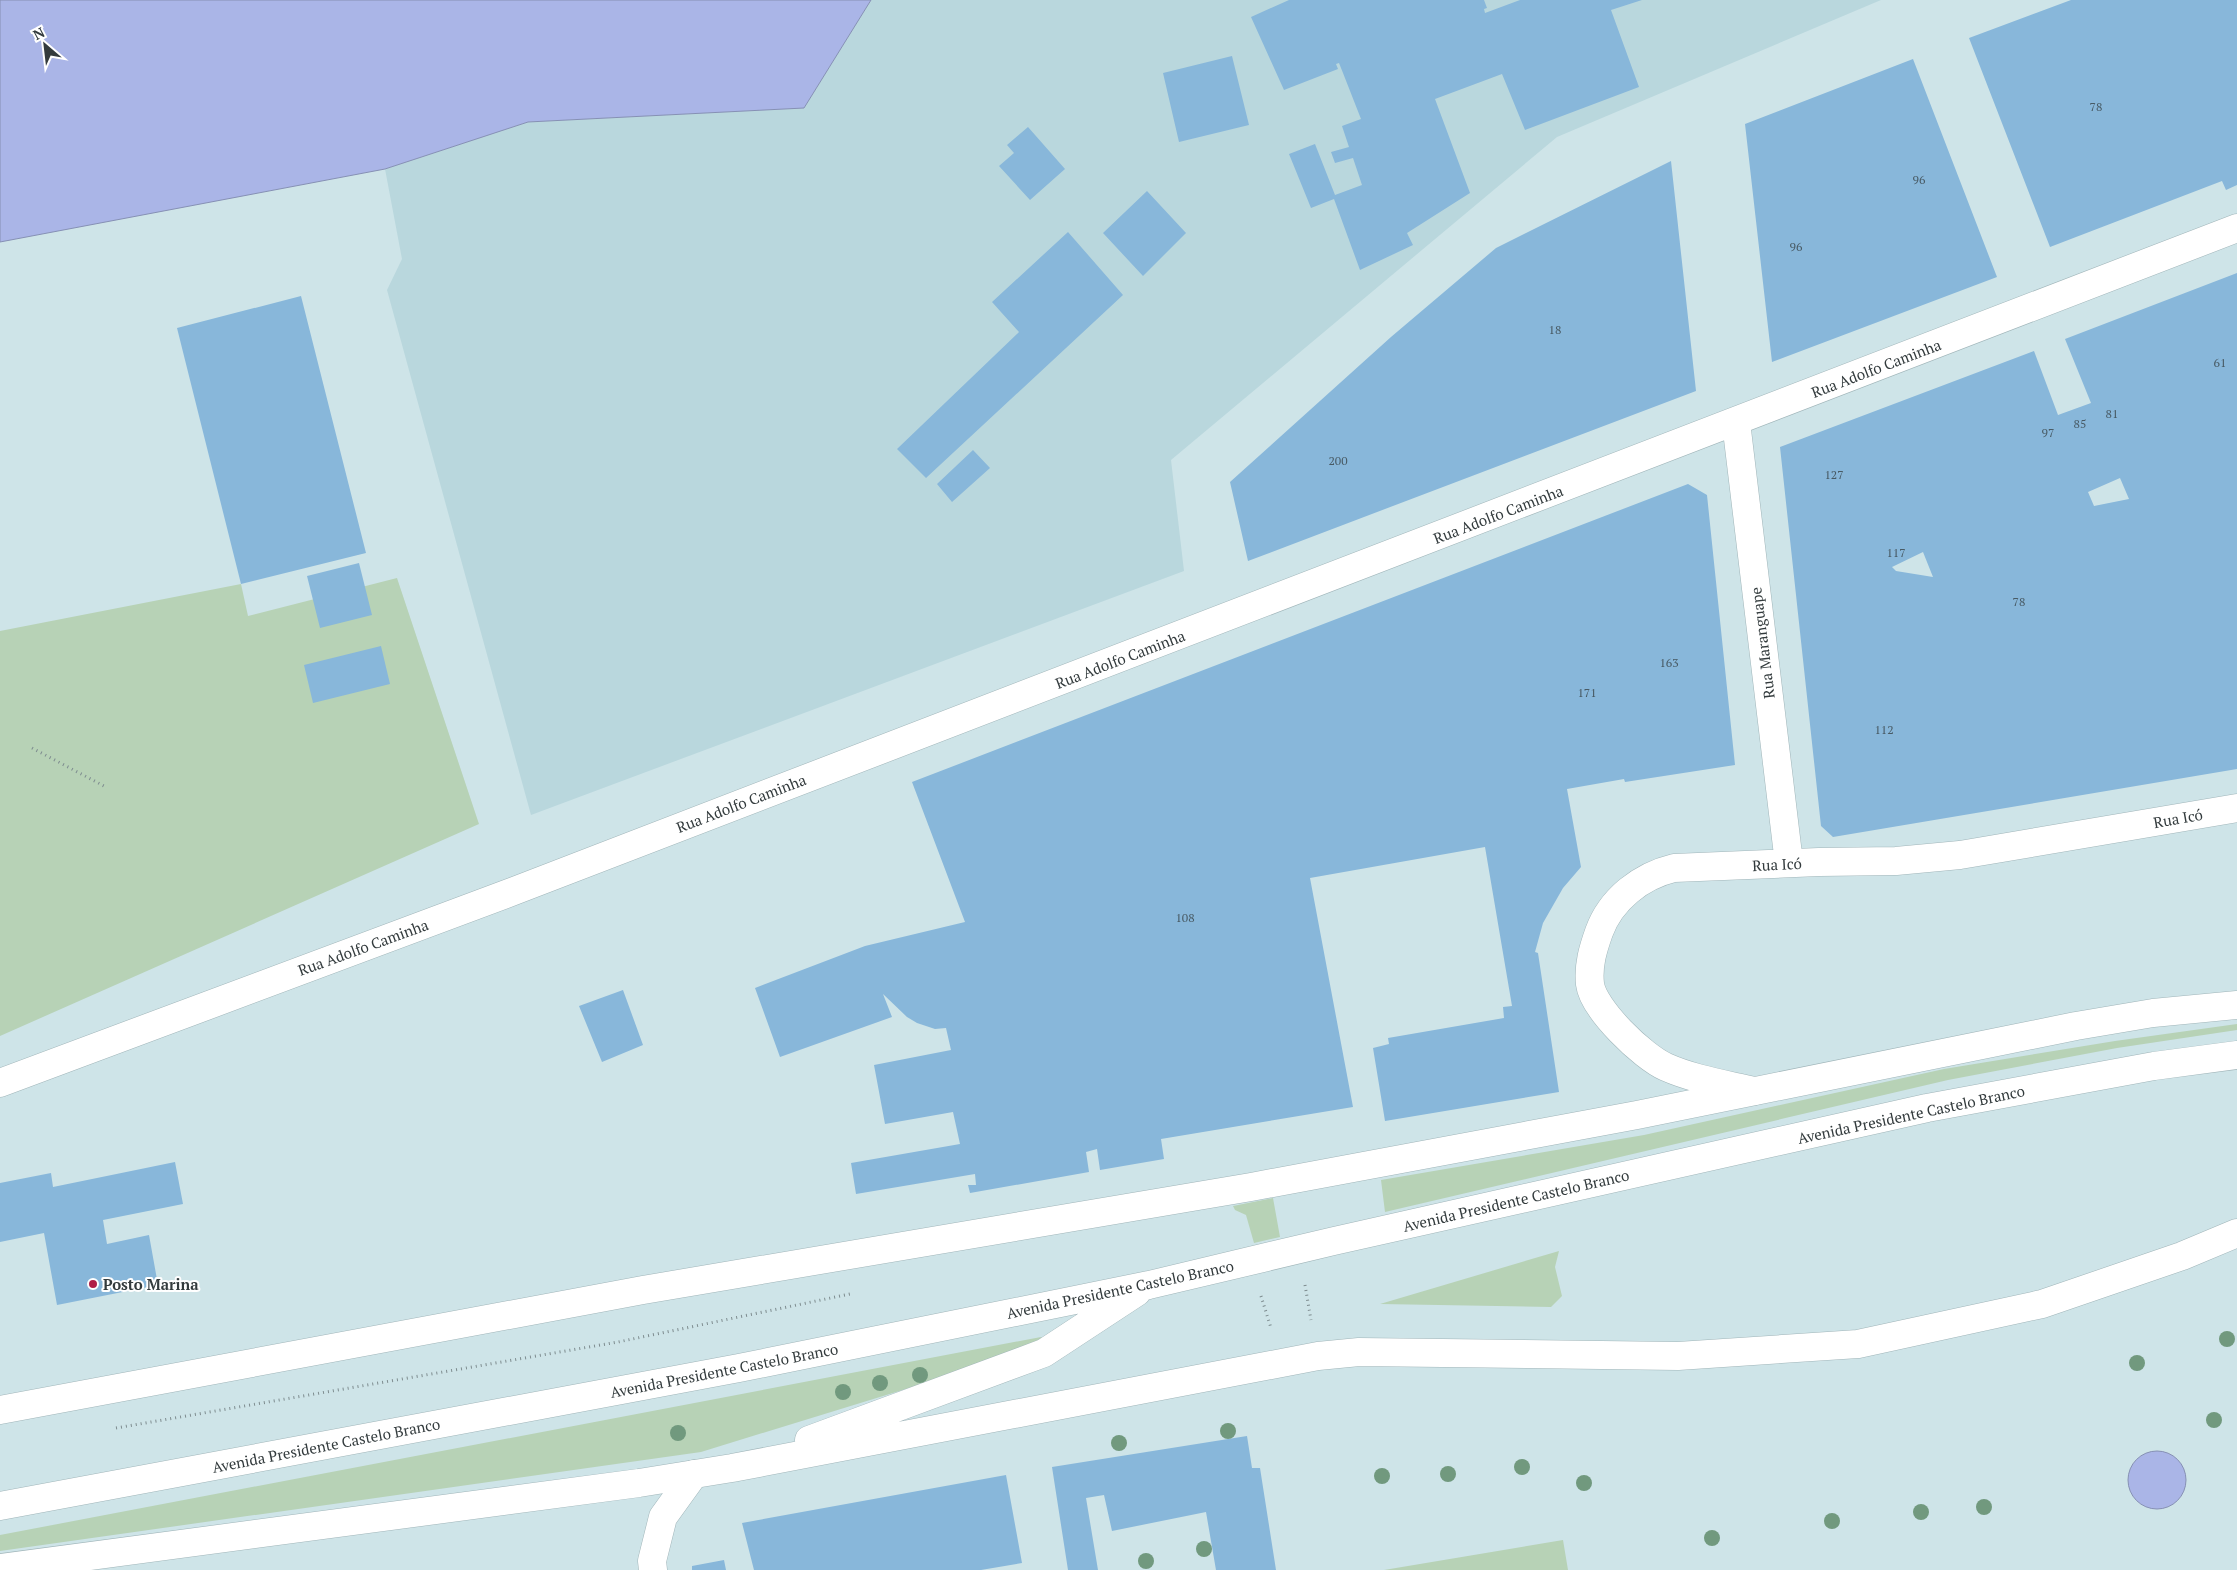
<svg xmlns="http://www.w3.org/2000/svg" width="2237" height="1570" font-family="'PT Serif',serif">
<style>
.built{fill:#b9d7dd}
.green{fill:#b7d2b6}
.water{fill:#aab5e7;stroke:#8690b4}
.building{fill:#88b7da;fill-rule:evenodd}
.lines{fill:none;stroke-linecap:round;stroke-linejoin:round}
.street-casing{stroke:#a0b5b9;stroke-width:29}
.primary-casing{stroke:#a0b5b9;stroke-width:29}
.path{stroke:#7e8c8f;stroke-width:3;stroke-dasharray:1 4;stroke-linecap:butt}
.street{stroke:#fff;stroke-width:28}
.primary{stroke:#fff;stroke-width:28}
.tree{fill:#71997e}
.poi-dot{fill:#b01d46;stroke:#fff;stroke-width:2}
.labels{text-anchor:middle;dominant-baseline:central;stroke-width:4;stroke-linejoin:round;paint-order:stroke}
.number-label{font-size:12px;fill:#485a64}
.street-label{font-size:15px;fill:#333b3d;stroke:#fff}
.poi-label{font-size:15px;font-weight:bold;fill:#333b3d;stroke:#fff;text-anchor:start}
</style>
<rect width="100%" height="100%" fill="#cee4e8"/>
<path class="built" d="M871 0H1881L1557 137 1171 460 1184 571 531 815 387 290 402 259 385 169 528 122 804 108Z"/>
<path class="green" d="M397 578 479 824 0 1036V631L241 584 248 616Z
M2237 1024V1030L2117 1048 1948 1080 1385 1212 1381 1180 1644 1135 1944 1069 2115 1041Z
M1273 1198 1280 1237 1254 1243 1246 1215 1235 1210 1233 1206Z
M1559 1251 1555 1267 1562 1296 1551 1307 1380 1304Z
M1041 1337 1046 1341 1042 1347 701 1452 0 1551V1535Z
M1563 1540 1568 1570H1384Z"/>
<path class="water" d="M0 0H871L804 108 528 122 385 169 0 242Z
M2128 1480a29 29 0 1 1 58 0a29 29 0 1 1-58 0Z"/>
<path class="building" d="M1289 0H1484L1487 8 1484 9 1485 13 1520 0H1642L1611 10 1639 87 1525 130 1502 74 1435 99 1470 193 1407 233 1413 245 1360 270 1334 199 1311 208 1289 154 1315 144 1335 195 1362 185 1353 158 1335 163 1331 152 1349 147 1342 126 1361 119 1343 73 1339 63 1336 64 1338 69 1284 90 1251 17Z
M2071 0H2237V185L2226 190 2222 181 2050 247 1969 38Z
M1232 56 1249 125 1179 142 1163 73Z
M1913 59 1997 277 1772 362 1745 124Z
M1028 127 1065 169 1030 200 999 166 1014 153 1007 145Z
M1671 161 1696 391 1248 561 1230 482 1391 337 1496 248Z
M1147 191 1186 233 1143 276 1103 233Z
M1068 232 1123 295 926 478 897 449 1019 332 992 302Z
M2237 273V769L1833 837 1821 826 1780 447 2034 351 2058 415 2091 403 2065 339ZM2120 478 2129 499 2094 506 2088 492ZM1923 552 1933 577 1896 571 1892 567Z
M301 296 366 553 241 584 177 328Z
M973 450 990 468 952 502 937 484Z
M1688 484 1707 495 1735 765 1625 782 1624 779 1567 789 1581 867 1563 888 1543 923 1535 952 1538 953 1559 1092 1385 1121 1373 1048 1389 1044 1388 1038 1504 1018 1503 1007 1512 1006 1485 847 1310 878 1353 1107 1161 1139 1164 1159 1100 1170 1097 1149 1086 1152 1089 1172 970 1193 968 1185H976L975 1174 856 1194 851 1163 960 1144 953 1112 885 1124 874 1065 951 1050 946 1028 935 1029 917 1023 907 1017 883 994 892 1017 780 1057 755 988 865 946 965 922 912 782Z
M359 563 372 615 320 628 307 576Z
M381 646 390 684 313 703 304 665Z
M623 990 643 1045 602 1062 579 1006Z
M175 1162 183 1204 103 1220 107 1244 149 1235 158 1285 57 1305 44 1233 0 1242V1183L51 1173 53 1187Z
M1247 1436 1252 1468H1260L1276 1570H1216L1206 1512 1112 1531 1104 1495 1086 1498 1098 1570H1068L1052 1467Z
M1006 1475 1022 1563 981 1570H754L742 1523Z
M724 1560 726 1570H692V1566Z"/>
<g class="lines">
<g class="street-casing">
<path id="street" d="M1736 422 1789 863
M0 1083 514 891 2237 228
M1754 1091C1724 1084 1693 1079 1666 1067 1643 1057 1593 1009 1590 984 1588 965 1593 949 1599 932 1611 899 1641 876 1674 868L1819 862 1896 861 1960 855 2237 808
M653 1570 652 1561 663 1517 694 1474"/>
</g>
<g class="primary-casing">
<path id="primary" d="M0 1410 643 1290 1251 1187 1637 1115 2076 1026 2153 1013 2237 1005
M809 1440 1044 1353 1137 1292
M0 1506 739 1368 1149 1285 1334 1241 1927 1108 2154 1066 2237 1055
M0 1568 639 1483 732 1468 1318 1356 1359 1352 1678 1356 1858 1344 2042 1304 2182 1256 2237 1233"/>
</g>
<path class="path" d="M32 748 104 786
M1305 1285 1311 1320
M1261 1296 1271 1328
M116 1428 618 1342 850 1294"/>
<use href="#street" class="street"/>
<use href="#primary" class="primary"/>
</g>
<g class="tree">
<circle cx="2227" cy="1339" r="8"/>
<circle cx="2137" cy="1363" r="8"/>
<circle cx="920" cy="1375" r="8"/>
<circle cx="880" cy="1383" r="8"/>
<circle cx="843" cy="1392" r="8"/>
<circle cx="2214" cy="1420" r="8"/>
<circle cx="1228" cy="1431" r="8"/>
<circle cx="678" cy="1433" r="8"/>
<circle cx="1119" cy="1443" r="8"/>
<circle cx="1522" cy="1467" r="8"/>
<circle cx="1448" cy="1474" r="8"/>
<circle cx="1382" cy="1476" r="8"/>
<circle cx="1584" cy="1483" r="8"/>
<circle cx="1984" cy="1507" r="8"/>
<circle cx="1921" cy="1512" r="8"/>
<circle cx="1832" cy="1521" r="8"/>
<circle cx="1712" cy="1538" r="8"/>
<circle cx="1204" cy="1549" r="8"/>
<circle cx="1146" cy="1561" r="8"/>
</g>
<circle class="poi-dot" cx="93" cy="1284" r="5"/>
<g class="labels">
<g class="number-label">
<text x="2096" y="106">78</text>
<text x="1919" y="179">96</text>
<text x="1796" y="246">96</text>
<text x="1555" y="329">18</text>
<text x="2220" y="362">61</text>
<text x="2112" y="413">81</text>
<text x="2080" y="423">85</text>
<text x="2048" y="432">97</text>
<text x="1338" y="460">200</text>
<text x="1834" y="474">127</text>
<text x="1896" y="552">117</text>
<text x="2019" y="601">78</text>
<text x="1669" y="662">163</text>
<text x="1587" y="692">171</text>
<text x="1884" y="729">112</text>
<text x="1185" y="917">108</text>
</g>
<g class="street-label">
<text transform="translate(1876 368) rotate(-21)">Rua Adolfo Caminha</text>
<text transform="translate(1498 514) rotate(-21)">Rua Adolfo Caminha</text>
<text transform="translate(1762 643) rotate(-97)">Rua Maranguape</text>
<text transform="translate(1120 659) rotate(-21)">Rua Adolfo Caminha</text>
<text transform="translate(741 803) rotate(-21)">Rua Adolfo Caminha</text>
<text transform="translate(2178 818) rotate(-10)">Rua Icó</text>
<text transform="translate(1777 864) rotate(-3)">Rua Icó</text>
<text transform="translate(363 947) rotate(-20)">Rua Adolfo Caminha</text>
<text transform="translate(1911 1114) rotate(-12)">Avenida Presidente Castelo Branco</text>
<text transform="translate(1516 1200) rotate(-13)">Avenida Presidente Castelo Branco</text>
<text transform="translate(1120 1289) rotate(-12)">Avenida Presidente Castelo Branco</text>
<text transform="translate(724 1370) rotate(-11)">Avenida Presidente Castelo Branco</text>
<text transform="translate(326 1445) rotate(-11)">Avenida Presidente Castelo Branco</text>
</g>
<g class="poi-label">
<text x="103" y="1284">Posto Marina</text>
</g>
</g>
<g transform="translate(45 45) rotate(332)" stroke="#ffffff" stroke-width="4" paint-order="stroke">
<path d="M0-4L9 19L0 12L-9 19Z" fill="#333b3d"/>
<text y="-8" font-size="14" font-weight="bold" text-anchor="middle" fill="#333b3d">N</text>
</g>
</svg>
